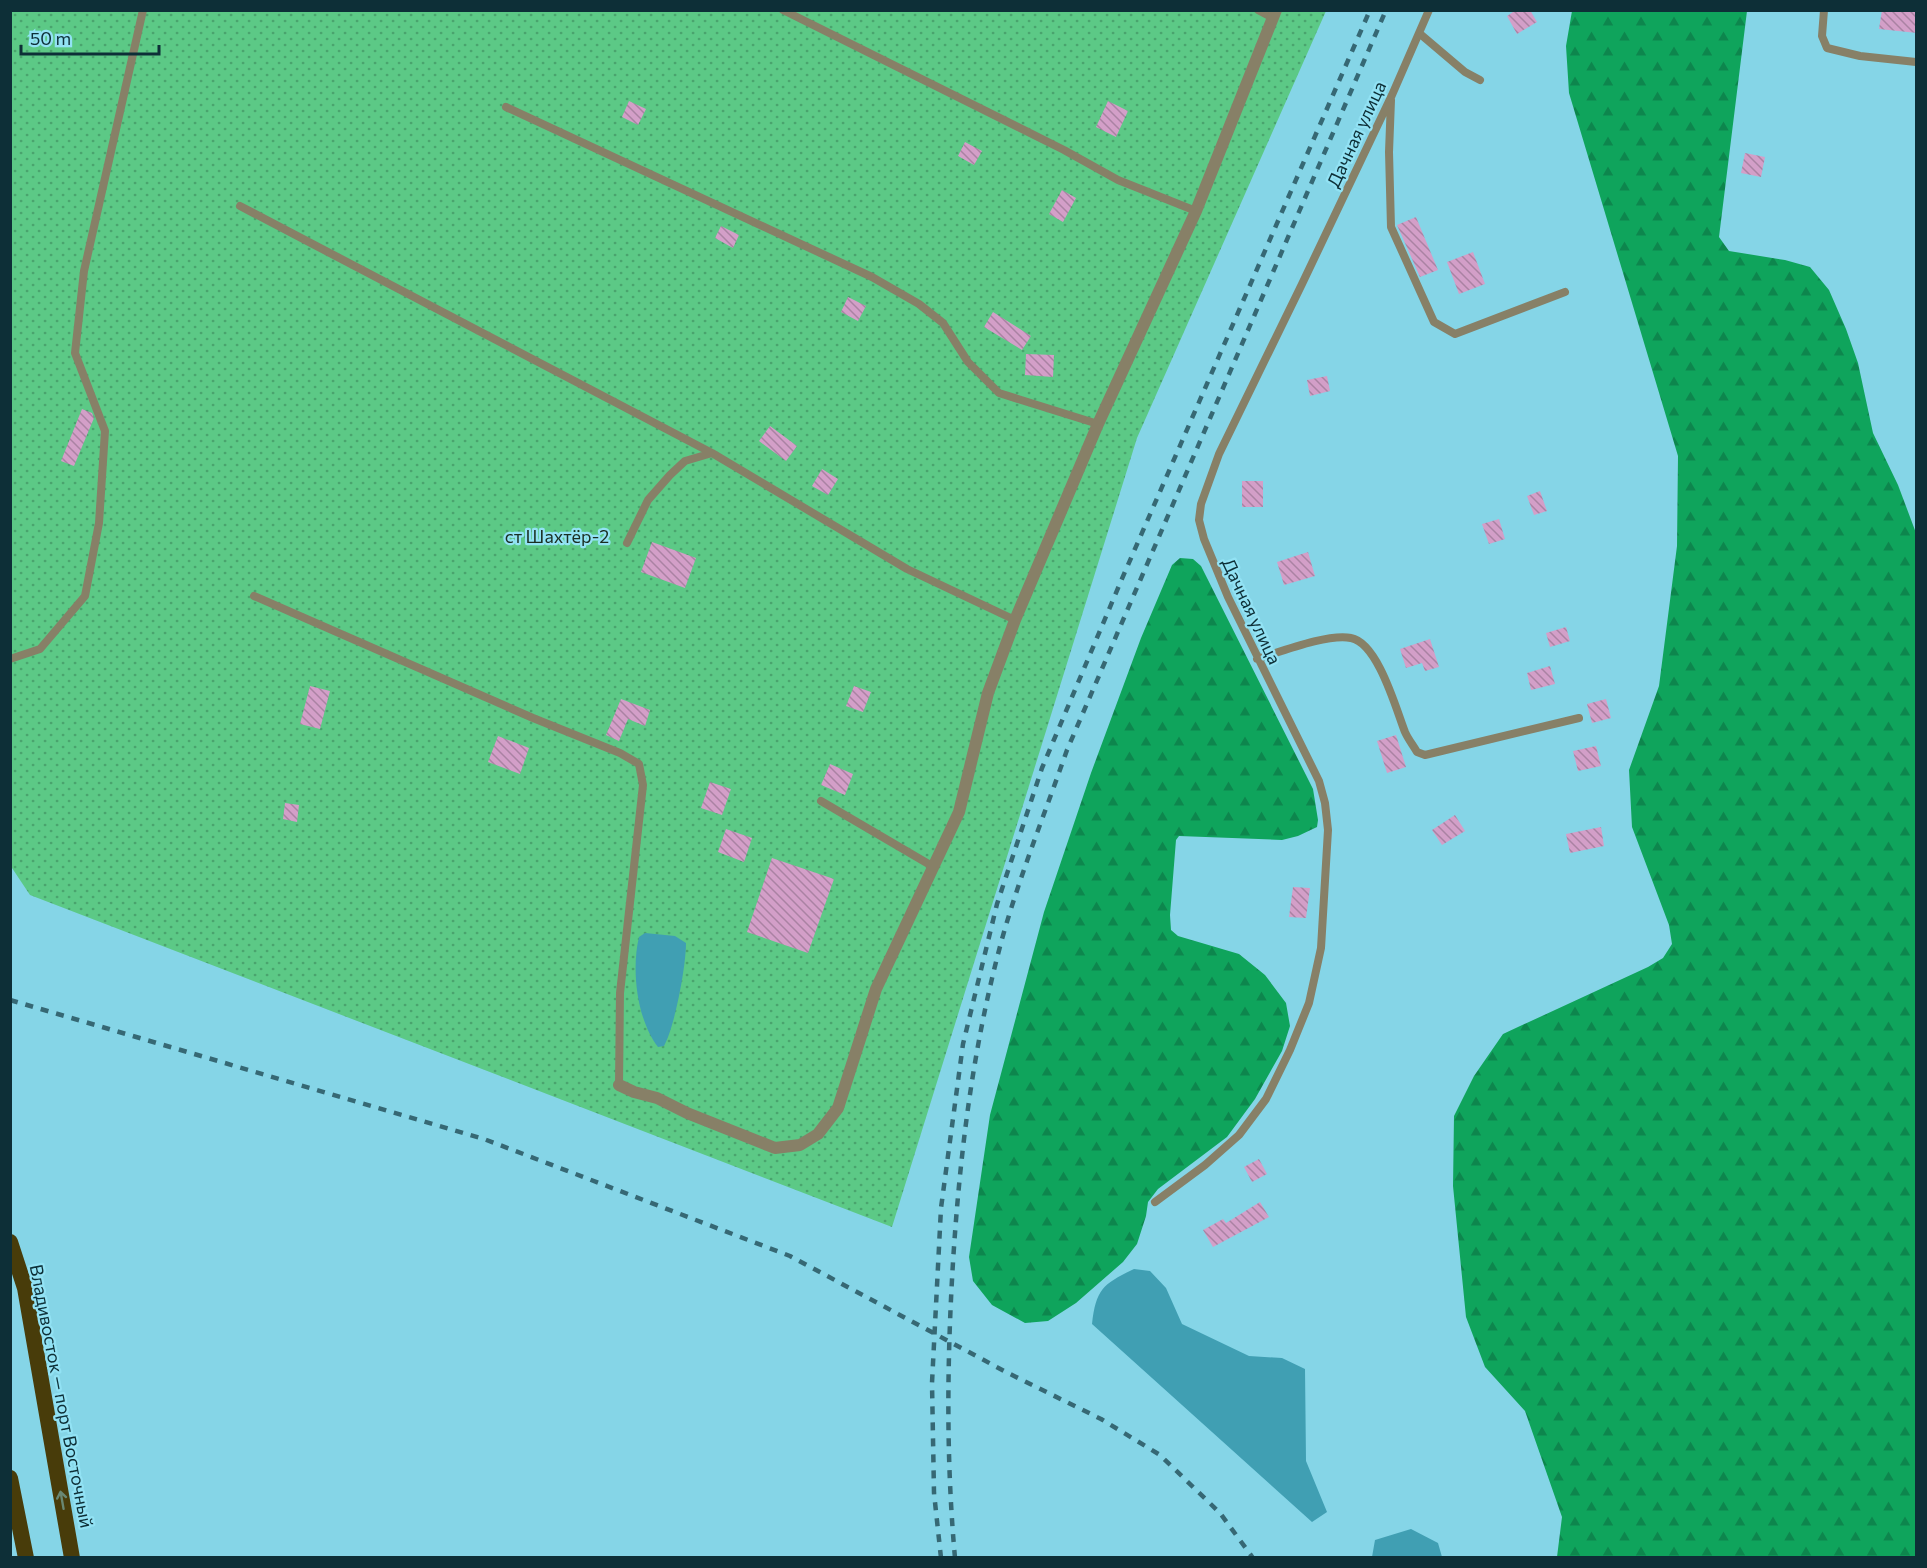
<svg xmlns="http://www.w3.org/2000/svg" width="1927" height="1568" font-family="Commissioner,sans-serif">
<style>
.forest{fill:url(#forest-firs)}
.garden{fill:url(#garden-dots)}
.water{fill:#409fb3}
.building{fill:url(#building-back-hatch)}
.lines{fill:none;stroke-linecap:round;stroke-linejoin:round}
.service{stroke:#878067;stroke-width:8}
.minor{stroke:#878067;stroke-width:12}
.trunk{stroke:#483c0a;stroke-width:16}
.rail{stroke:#366874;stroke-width:4.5;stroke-dasharray:8 8;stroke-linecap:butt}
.oneway{stroke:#698773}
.labels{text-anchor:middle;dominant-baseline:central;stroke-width:4.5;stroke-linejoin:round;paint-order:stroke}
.street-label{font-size:18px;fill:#0d2f37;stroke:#92e2f4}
.park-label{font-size:18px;fill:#1a2e21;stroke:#92e2f4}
</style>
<defs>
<pattern id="forest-firs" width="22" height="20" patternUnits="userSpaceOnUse" patternTransform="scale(1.5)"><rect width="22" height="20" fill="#0fa45c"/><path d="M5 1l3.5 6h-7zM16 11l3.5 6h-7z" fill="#0d864d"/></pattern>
<pattern id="garden-dots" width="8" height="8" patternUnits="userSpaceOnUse" patternTransform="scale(1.5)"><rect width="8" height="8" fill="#5cc986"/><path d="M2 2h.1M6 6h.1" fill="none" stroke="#4aa46e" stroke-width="1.8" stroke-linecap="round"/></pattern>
<pattern id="building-back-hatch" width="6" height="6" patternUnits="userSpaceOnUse" patternTransform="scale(1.5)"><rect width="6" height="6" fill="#d39fc8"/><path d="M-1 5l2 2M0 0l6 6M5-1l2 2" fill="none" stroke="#aa82a3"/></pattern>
</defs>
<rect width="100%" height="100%" fill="#85d5e7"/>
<path class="forest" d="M1572 11H1747L1719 237 1729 251 1785 260 1810 267 1829 290 1846 329 1858 363 1873 433 1898 485 1916 533V1557H1557L1562 1517 1525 1411 1485 1367 1466 1317 1453 1186 1454 1116 1474 1076 1503 1034 1648 967 1663 958 1672 944 1669 925 1632 827 1629 770 1659 686 1677 546 1678 456 1569 93 1566 46Z
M1180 558 1193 559 1201 566 1313 789 1318 820 1317 827 1298 836 1282 840 1179 836 1176 840 1170 915 1171 930 1178 936 1239 954 1265 975 1286 1003 1290 1026 1282 1051 1255 1099 1227 1137 1158 1189 1148 1202 1146 1216 1137 1244 1123 1262 1076 1303 1048 1321 1025 1323 992 1305 973 1281 969 1257 990 1115 1044 912 1091 773 1141 638 1172 565Z"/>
<path class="garden" d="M10 11H1326L1137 438 892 1227 30 895 10 865Z"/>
<path class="water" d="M645 933 675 936 686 943C686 966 675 1026 664 1046L658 1047C637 1020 631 970 639 937Z
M1134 1269 1150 1271 1166 1288 1182 1324 1249 1356 1282 1358 1305 1369 1306 1461 1327 1512 1312 1522 1092 1324C1096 1289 1103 1284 1134 1269Z
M1411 1529 1438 1543 1442 1557H1372L1375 1540Z"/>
<path class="building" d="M1516 10H1530L1537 22 1517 34 1507 16Z
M1882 10H1917V33L1879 29Z
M629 101 646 109 638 125 622 117Z
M1108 101 1128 111 1116 137 1096 127Z
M965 142 982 151 974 165 958 156Z
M1745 153 1765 157 1761 177 1741 173Z
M1062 190 1076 198 1063 222 1049 214Z
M1416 217 1438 270 1420 277 1397 225Z
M721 226 739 235 733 248 715 238Z
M1473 252 1485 284 1459 294 1447 262Z
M848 297 866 306 858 321 841 312Z
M993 312 1031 336 1022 350 984 327Z
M1026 354 1054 355 1053 377 1025 375Z
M1327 376 1330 391 1310 396 1307 380Z
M82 409 92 413 94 418 74 466 61 461Z
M770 426 797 446 786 461 759 441Z
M822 469 838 479 828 495 812 486Z
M1242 481H1263V507H1242Z
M1540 491 1547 511 1534 515 1527 496Z
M1499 519 1505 539 1489 544 1482 524Z
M652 542 696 558 685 588 641 572Z
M1308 552 1315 576 1284 585 1277 562Z
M1566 627 1570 641 1550 647 1546 633Z
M1430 639 1439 667 1425 671 1422 663 1406 668 1400 649Z
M1550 666 1555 684 1531 690 1527 673Z
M310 686 330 691 320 729 300 724Z
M854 686 871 692 863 712 846 706Z
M621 699 650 710 645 726 628 719 619 741 606 735Z
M1606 699 1611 718 1592 723 1587 704Z
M1396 735 1406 767 1387 773 1377 741Z
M498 736 529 748 520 774 488 762Z
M1596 746 1601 766 1578 771 1573 751Z
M830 764 853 774 845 795 821 785Z
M710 782 731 789 722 815 701 808Z
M285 803 299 805 297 822 283 819Z
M1455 815 1465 831 1442 845 1432 830Z
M1601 827 1604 846 1570 853 1566 834Z
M726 829 752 838 744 862 718 852Z
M772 858 834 879 808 953 747 932Z
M1293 887 1310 888 1306 918 1289 917Z
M1259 1159 1267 1174 1252 1182 1244 1167Z
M1260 1202 1269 1217 1213 1247 1203 1230 1223 1219 1226 1223Z"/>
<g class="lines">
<path class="service" d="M783 10 1064 150 1118 180 1196 211
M1258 10 1273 18
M1824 10 1822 36 1827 48 1860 56 1916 62
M1419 33 1465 72 1480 80
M1391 100 1389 152 1391 227 1434 322 1455 334 1565 292
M506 107 872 277 919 304 943 323 968 362 999 393 1098 424
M240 206 712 453
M627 543 648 500 670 475 685 461 712 453 907 569 1015 620
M254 596 533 718 620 753 639 764 643 785 620 993 619 1085
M10 659 40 649 85 596 99 523 105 431 75 353 84 271 143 10
M1257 659C1280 652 1329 633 1351 638 1378 643 1396 709 1405 732 1408 739 1413 745 1417 752L1425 755 1579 718
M821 801 932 866
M1155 1202 1205 1165 1239 1135 1266 1099 1290 1050 1309 1003 1321 948 1328 830 1325 803 1319 781 1228 597 1204 539 1199 520 1201 504 1219 454 1302 284 1392 95 1429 10"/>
<path class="minor" d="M619 1085 634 1092 657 1098 687 1113 775 1148 800 1145 818 1134 838 1108 876 989 959 812 988 693 1015 620 1098 424 1196 211 1276 10"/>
<path class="trunk" d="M10 1242 25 1288 72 1558
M10 1478 26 1558"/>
<path class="rail" d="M10 1000 484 1139 790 1256 1006 1372 1101 1419 1160 1455 1220 1513 1253 1558
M941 1558 934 1493 932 1383 941 1208 963 1044 997 904 1042 768 1121 581 1370 10
M955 1558C946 1459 947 1361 953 1262 960 1152 973 1046 1002 939 1020 875 1045 813 1067 750L1386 10"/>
</g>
<defs><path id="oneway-shaft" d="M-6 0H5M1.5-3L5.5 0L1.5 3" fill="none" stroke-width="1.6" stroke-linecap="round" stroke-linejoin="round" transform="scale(1.5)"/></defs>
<use class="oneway" href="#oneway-shaft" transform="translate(62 1500) rotate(-100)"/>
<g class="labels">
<g class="street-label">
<text transform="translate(1356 134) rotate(-65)">Дачная улица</text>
<text transform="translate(1252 611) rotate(65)">Дачная улица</text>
<text transform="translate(62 1396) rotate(79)">Владивосток — порт Восточный</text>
</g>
<g class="park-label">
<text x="557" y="536">ст Шахтёр-2</text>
</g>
</g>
<rect width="1927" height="1568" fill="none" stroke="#0d2f37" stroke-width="24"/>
<path d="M21 45v9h138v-9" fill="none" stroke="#0d2f37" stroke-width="3"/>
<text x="30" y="45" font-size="18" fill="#0d2f37" stroke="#92e2f4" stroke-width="4.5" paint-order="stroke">50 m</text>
</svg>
